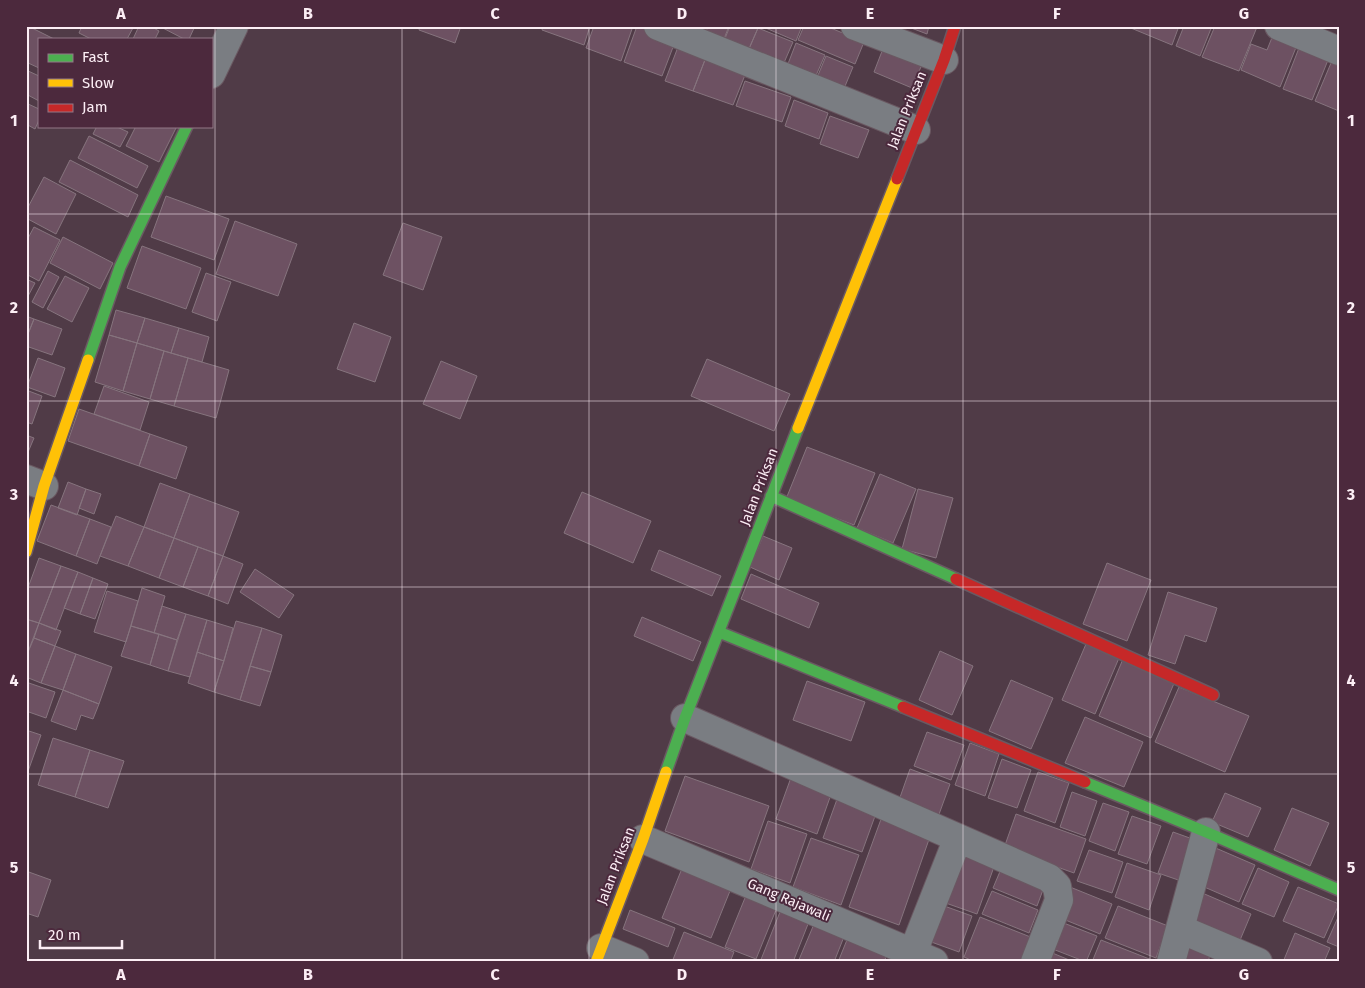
<svg xmlns="http://www.w3.org/2000/svg" width="1365" height="988" font-family="'Fira Sans',sans-serif">
<style>
.building{fill:#6d5162;stroke:#86747e}
.lines{fill:none;stroke-linecap:round;stroke-linejoin:round}
.street-casing{stroke:#6a5962;stroke-width:30}
.fast-casing{stroke:#6a5962;stroke-width:14}
.slow-casing{stroke:#6a5962;stroke-width:14}
.jam-casing{stroke:#6a5962;stroke-width:14}
.street{stroke:#7a7d82;stroke-width:28}
.fast{stroke:#4caf50;stroke-width:11}
.slow{stroke:#ffc107;stroke-width:11}
.jam{stroke:#c62828;stroke-width:11}
.grid{fill:none;stroke:#fceef5;stroke-width:1;stroke-opacity:0.55}
.labels{text-anchor:middle;dominant-baseline:central;stroke-width:4;stroke-linejoin:round;paint-order:stroke}
.street-label{font-size:14px;fill:#fceef5;stroke:#4c293d}
.neatline{fill:none;stroke:#fceef5;stroke-width:2}
.grid-label{font-size:16px;text-anchor:middle;font-weight:bold;fill:#fceef5}
</style>
<rect width="100%" height="100%" fill="#503b47"/>
<path class="building" d="M82 26H134L127 39H91L79 33Z
M139 26H150L159 31 155 39H133Z
M159 26H195L189 39H184Z
M420 26H461L455 43 419 30Z
M543 26H590L584 45 542 30Z
M594 26H633L621 61 586 48Z
M637 26H654L678 34 662 76 624 62Z
M708 26H729L722 44 704 38Z
M730 26H754L758 28 748 51 724 41Z
M761 26H802L796 41Z
M804 26H826L864 42 855 64 798 40Z
M906 26H929L927 34Z
M1126 26H1179L1172 45Z
M1184 26H1212L1200 56 1176 46Z
M1215 26 1257 27 1239 71 1202 57Z
M30 27 54 39H39V68L26 62V35Z
M758 28 793 42 783 65 748 51Z
M1273 35 1297 45 1280 87 1241 70 1251 44 1267 50Z
M796 43 825 55 814 80 786 69Z
M884 46 923 62 912 88 874 72Z
M678 47 706 57 693 91 665 81Z
M1299 48 1328 60 1312 100 1283 89Z
M826 56 853 67 843 91 816 80Z
M705 60 745 75 733 105 693 91Z
M1331 63 1339 66V111L1315 101Z
M26 70 39 76V101L26 94Z
M745 81 791 97 782 122 736 106Z
M794 100 828 113 819 139 785 126Z
M26 103 39 109V120L35 129 26 124Z
M830 116 869 130 858 158 820 144Z
M97 126H115L128 132 120 147 93 134Z
M136 126H177L159 162 126 146Z
M89 136 148 166 137 188 78 158Z
M70 160 138 195 128 217 59 182Z
M44 177 76 194 56 234 26 218V211Z
M166 196 229 219 214 260 151 237Z
M235 221 297 244 278 296 216 274Z
M403 223 442 237 423 290 383 275Z
M34 227 60 240 39 281 26 274V242Z
M63 237 113 263 100 289 50 263Z
M142 246 201 268 186 309 127 288Z
M48 271 59 277 43 308 32 302Z
M206 273 231 282 217 321 192 312Z
M65 276 89 288 72 322 47 309Z
M26 279 35 283 26 300Z
M116 310 145 318 137 343 109 335Z
M26 316 34 319 26 339Z
M145 318 179 328 171 353 137 343Z
M34 319 62 329 52 355 26 346V339Z
M354 323 391 337 375 382 337 369Z
M179 328 209 337 202 362 171 353Z
M109 335 137 343 123 391 95 382Z
M137 343 164 351 150 399 123 391Z
M164 351 188 358 174 406 150 399Z
M38 358 65 368 55 397 27 387Z
M188 358 229 370 216 418 174 406Z
M707 359 790 394 774 431 691 396Z
M441 361 477 376 460 419 423 404Z
M104 386 149 402 140 430 94 414Z
M26 390 42 396 32 424 26 422Z
M79 409 150 434 139 466 68 441Z
M150 434 187 447 176 479 139 466Z
M26 435 34 438 26 457Z
M807 447 875 473 854 525 786 499Z
M880 474 916 489 893 543 857 528Z
M68 482 86 489 77 515 58 508Z
M160 483 190 494 174 538 144 527Z
M86 489 101 494 94 514 79 508Z
M918 489 953 498 936 558 902 549Z
M582 492 651 521 633 563 564 533Z
M190 494 239 512 223 556 174 538Z
M51 505 90 519 76 556 37 541Z
M116 516 144 527 128 566 100 556Z
M90 519 111 527 97 564 76 556Z
M144 527 174 538 159 578 128 566Z
M763 536 792 548 779 580 750 567Z
M174 538 198 547 183 587 159 578Z
M198 547 223 556 208 596 183 587Z
M659 550 721 576 712 596 651 570Z
M223 556 243 564 228 604 208 596Z
M39 558 61 566 39 623 26 619V593Z
M1107 563 1151 580 1127 641 1083 624Z
M61 566 78 572 56 630 39 623Z
M255 569 294 595 279 618 240 592Z
M78 572 93 578 80 614 64 608Z
M751 574 819 603 809 628 741 599Z
M93 578 108 584 95 619 80 614Z
M142 588 165 596 154 633 131 626Z
M107 591 138 601 126 642 94 632Z
M1168 592 1217 608 1206 642 1185 635 1175 664 1148 655Z
M162 606 186 614 177 640 154 633Z
M186 614 207 620 190 677 168 671Z
M642 617 701 642 693 661 634 636Z
M26 619 39 623 26 657Z
M207 620 233 628 224 661 197 652Z
M236 621 262 628 240 700 214 692Z
M39 623 61 631 55 646 34 638Z
M131 626 159 634 150 665 121 656Z
M262 628 282 635 271 672 250 666Z
M159 634 177 640 168 671 150 665Z
M34 638 55 646 41 683 26 677V657Z
M1086 644 1119 658 1095 714 1062 700Z
M55 646 76 654 63 690 41 683Z
M940 651 973 666 952 715 919 700Z
M197 652 224 661 214 692 188 683Z
M76 654 112 667 99 704 63 690Z
M1123 659 1175 681 1151 738 1099 716Z
M250 666 271 672 260 706 240 700Z
M1011 680 1053 698 1031 749 989 731Z
M807 681 865 702 851 741 793 720Z
M26 682 55 692 46 718 26 711Z
M1179 687 1249 716 1225 772 1155 742Z
M63 690 99 704 93 719 81 715 76 730 51 721Z
M1085 717 1143 742 1124 787 1065 763Z
M26 730 41 735 26 777Z
M927 732 964 745 951 780 914 766Z
M53 738 90 750 75 797 38 785Z
M970 743 999 754 985 796 955 785Z
M90 750 124 761 108 808 75 797Z
M1002 759 1031 770 1017 808 988 798Z
M910 769 950 784 938 817 898 803Z
M793 772 834 786 817 834 776 819Z
M1038 772 1069 783 1055 823 1024 811Z
M685 776 769 806 749 862 665 831Z
M840 791 879 805 862 852 823 838Z
M1072 792 1097 801 1085 836 1060 827Z
M1225 793 1261 808 1248 837 1212 822Z
M1103 803 1129 812 1115 851 1089 841Z
M1292 808 1329 823 1310 866 1274 850Z
M884 811 933 828 899 925 849 907Z
M1016 814 1086 839 1074 873 1004 848Z
M1132 816 1161 826 1147 864 1118 854Z
M768 821 807 834 790 883 751 869Z
M1173 832 1201 842 1187 883 1158 873Z
M811 838 859 855 841 905 793 887Z
M1211 846 1255 865 1239 902 1195 883Z
M1089 850 1123 862 1112 893 1077 881Z
M958 851 995 864 977 914 940 901Z
M685 861 734 881 711 938 662 918Z
M1004 862 1047 879 1037 906 993 888Z
M1127 863 1161 875 1149 910 1115 897Z
M1258 868 1289 882 1274 917 1242 904Z
M26 871 51 880 38 917 26 913Z
M1070 887 1112 904 1100 934 1058 917Z
M1298 887 1339 904 1324 938 1283 921Z
M749 888 780 900 756 959 725 947Z
M992 891 1038 910 1029 933 982 914Z
M1200 892 1251 914 1238 945 1186 923Z
M784 902 812 914 793 962H760Z
M936 903 972 916 959 952 923 939Z
M1118 906 1168 926 1156 958 1105 938Z
M630 910 675 928 668 947 623 929Z
M1339 915V947L1327 942Z
M817 917 847 929 834 962H798Z
M980 917 1033 938 1024 962H975L964 957Z
M1056 920 1097 936 1086 962 1045 946Z
M851 930 890 947 884 962H838Z
M684 932 734 952 730 962H672Z
M1295 933 1330 948 1324 962H1283Z
M1186 937 1213 945 1208 962H1178Z
M1101 940 1152 960 1151 962H1092Z
M1050 952 1074 962H1046Z"/>
<g class="lines">
<g class="street-casing">
<path id="street" d="M658 26 916 130
M855 26 944 60
M1279 26 1339 51
M211 74 234 26
M26 479 44 486
M685 718 1049 878 1057 886 1059 900 1035 962
M643 839 934 962
M1180 929 1258 962
M601 948 635 962
M913 952 958 838
M1171 962 1206 832"/>
</g>
<g class="fast-casing">
<path id="fast" d="M88 360 120 267 187 126
M771 496 956 579
M719 632 903 707
M666 772 685 718 798 428
M1085 782 1206 832 1339 890"/>
</g>
<g class="slow-casing">
<path id="slow" d="M798 428 897 179
M26 552 44 486 88 360
M596 962 643 839 666 772"/>
</g>
<g class="jam-casing">
<path id="jam" d="M897 179 944 60 955 26
M956 579 1213 695
M903 707 1085 782"/>
</g>
<use href="#street" class="street"/>
<use href="#fast" class="fast"/>
<use href="#slow" class="slow"/>
<use href="#jam" class="jam"/>
</g>
<path class="grid" d="M215 26V962M402 26V962M589 26V962M776 26V962M963 26V962M1150 26V962M26 214H1339M26 401H1339M26 587H1339M26 774H1339"/>
<g class="labels">
<g class="street-label">
<text transform="translate(907 110) rotate(-68)">Jalan Priksan</text>
<text transform="translate(759 487) rotate(-69)">Jalan Priksan</text>
<text transform="translate(616 866) rotate(-69)">Jalan Priksan</text>
<text transform="translate(789 900) rotate(23)">Gang Rajawali</text>
</g>
</g>
<rect width="1365" height="988" fill="none" stroke="#4c293d" stroke-width="55"/>
<rect x="38" y="38" width="175" height="90" fill="#4c293d" stroke="#927887"/>
<rect x="48" y="54" width="25" height="8" fill="#4caf50" stroke="#927887"/>
<text x="82" y="62" font-size="15" fill="#fceef5">Fast</text>
<rect x="48" y="79" width="25" height="8" fill="#ffc107" stroke="#927887"/>
<text x="82" y="88" font-size="15" fill="#fceef5">Slow</text>
<rect x="48" y="104" width="25" height="8" fill="#c62828" stroke="#927887"/>
<text x="82" y="112" font-size="15" fill="#fceef5">Jam</text>
<path d="M40 940v8h82v-8" fill="none" stroke="#fceef5" stroke-width="2.5"/>
<text x="48" y="940" font-size="15" fill="#fceef5" stroke="#4c293d" stroke-width="4" paint-order="stroke">20 m</text>
<rect x="28" y="28" width="1310" height="932" class="neatline"/>
<g class="grid-label">
<text x="121" y="19">A</text>
<text x="308" y="19">B</text>
<text x="495" y="19">C</text>
<text x="682" y="19">D</text>
<text x="870" y="19">E</text>
<text x="1057" y="19">F</text>
<text x="1244" y="19">G</text>
<text x="14" y="126">1</text>
<text x="1351" y="126">1</text>
<text x="14" y="313">2</text>
<text x="1351" y="313">2</text>
<text x="14" y="500">3</text>
<text x="1351" y="500">3</text>
<text x="14" y="686">4</text>
<text x="1351" y="686">4</text>
<text x="14" y="873">5</text>
<text x="1351" y="873">5</text>
<text x="121" y="980">A</text>
<text x="308" y="980">B</text>
<text x="495" y="980">C</text>
<text x="682" y="980">D</text>
<text x="870" y="980">E</text>
<text x="1057" y="980">F</text>
<text x="1244" y="980">G</text>
</g>
</svg>
